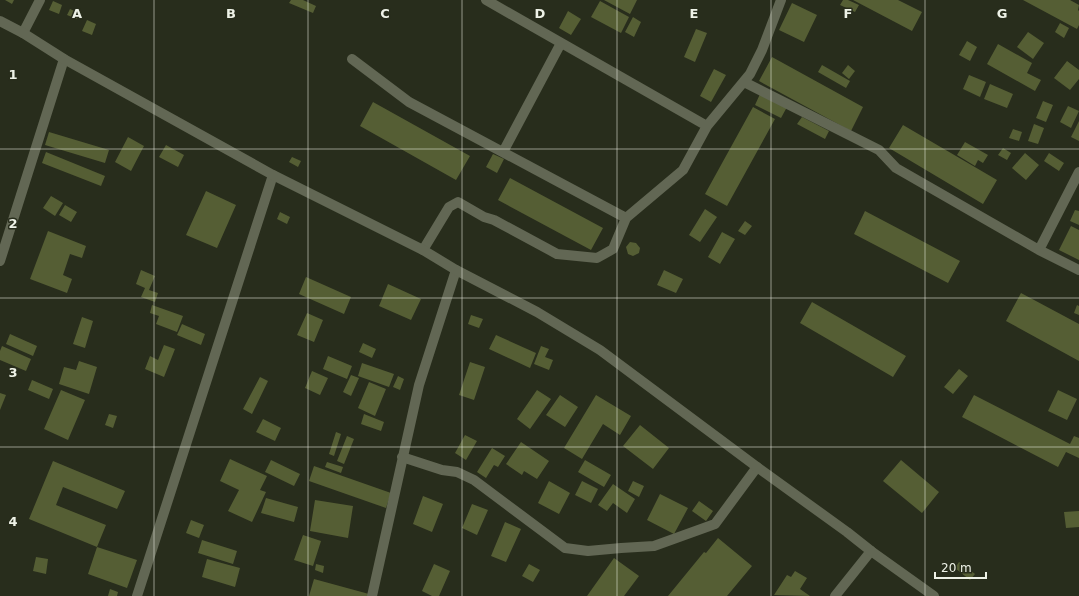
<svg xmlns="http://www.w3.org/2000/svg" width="1079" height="596" font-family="'DejaVu Sans',sans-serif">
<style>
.building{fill:#555e34}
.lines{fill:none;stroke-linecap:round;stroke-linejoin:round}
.minor{stroke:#626754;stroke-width:10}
.tertiary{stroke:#626754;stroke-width:10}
.grid{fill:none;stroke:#eef2e7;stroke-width:1;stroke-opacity:0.55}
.grid-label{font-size:13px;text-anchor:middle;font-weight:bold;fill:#eef2e7;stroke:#282d1c;stroke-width:3;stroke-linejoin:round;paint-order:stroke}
</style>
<rect width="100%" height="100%" fill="#282d1c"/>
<path class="building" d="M5 0H14L12 4Z
M291 0H303L316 6 313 13 289 3Z
M604 0H637L630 14Z
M843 0H848L859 5 855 12 840 5Z
M853 0H898L922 12 912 31Z
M1023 0H1070L1079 5 1078 10 1079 11V25L1077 29Z
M53 1 62 5 59 14 49 10Z
M600 1 629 17 621 33 591 17Z
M792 3 817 15 804 42 779 30Z
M70 9 79 13 77 19 67 15Z
M568 11 581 19 571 35 559 28Z
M633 17 641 22 634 37 625 32Z
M87 20 96 24 92 35 82 31Z
M1060 23 1069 28 1064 38 1055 32Z
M696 29 707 33 695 62 684 57Z
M1028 32 1044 43 1033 59 1017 47Z
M967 41 977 47 970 61 959 55Z
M998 44 1032 63 1027 73 1041 80 1035 91 987 64Z
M772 57 863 107 851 131 759 81Z
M1067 61 1079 70V79L1070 90 1054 78Z
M822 65 850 81 846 88 818 72Z
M848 65 855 71 849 79 842 73Z
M714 69 726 75 711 102 700 96Z
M969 75 986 82 980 97 963 89Z
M990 84 1013 94 1007 108 984 99Z
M760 94 787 107 781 118 755 105Z
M1043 101 1053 105 1046 122 1036 118Z
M373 102 470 156 456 180 360 126Z
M1068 106 1079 111 1071 128 1060 122Z
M753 107 775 119 727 206 705 194Z
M802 117 829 131 825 139 797 124Z
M1079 121V141L1071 137Z
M1034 124 1044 128 1038 144 1028 141Z
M903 125 997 180 983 204 889 148Z
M1013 129 1022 132 1019 141 1009 138Z
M49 132 109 150 105 163 45 145Z
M128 137 144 146 131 171 115 162Z
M965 142 988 155 983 163 978 160 975 166 957 155Z
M166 145 184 155 178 167 159 157Z
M1003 148 1011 153 1007 160 998 155Z
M46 152 105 176 101 186 42 163Z
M1025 153 1039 165 1026 180 1012 168Z
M1049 153 1064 163 1059 171 1044 161Z
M493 154 504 159 497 173 486 167Z
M292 157 301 161 298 167 289 162Z
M510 178 603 228 591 250 498 200Z
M206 191 236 205 217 248 186 235Z
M51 196 63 203 55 216 43 208Z
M65 205 77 212 71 222 59 215Z
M705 209 717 217 700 242 689 235Z
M1075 210 1079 211V225L1070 221Z
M865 211 960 261 948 283 854 234Z
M280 212 290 217 287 224 277 219Z
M745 221 752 226 745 235 738 231Z
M1071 226 1079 230V260L1059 250Z
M48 231 86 246 82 258 70 254 63 275 72 279 67 293 30 279Z
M722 232 735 239 720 264 708 257Z
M630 242 636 243 640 248 639 253 633 256 628 254 626 247Z
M141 270 155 276 149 290 158 293 155 302 141 297 145 288 136 284Z
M664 270 683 279 676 293 657 285Z
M306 277 351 297 344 314 299 294Z
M388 284 421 299 411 320 379 306Z
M1021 293 1079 324V361L1006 321Z
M812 302 906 356 893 377 800 323Z
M152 305 183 316 177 332 156 324 159 316 150 313Z
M1077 305 1079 306V315L1074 313Z
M307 313 323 320 314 342 297 335Z
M471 315 483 319 479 328 468 324Z
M82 317 93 321 85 348 73 344Z
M182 324 205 334 201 345 177 335Z
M10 334 37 346 33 356 6 344Z
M496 335 536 353 530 368 489 349Z
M363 343 376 349 372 358 359 352Z
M164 345 175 349 164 377 145 369 150 356 158 360Z
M2 346 31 359 26 371 0 360V351Z
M541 346 549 349 545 357 553 360 549 370 534 364Z
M328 356 352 366 347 379 323 369Z
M79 361 97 367 89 394 59 384 64 367 76 370Z
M470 362 485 367 474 400 459 395Z
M362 363 394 374 389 387 358 376Z
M959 369 968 376 953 394 944 387Z
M312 371 328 378 320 395 305 388Z
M351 375 359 378 351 396 343 392Z
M398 376 404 379 400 390 393 387Z
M260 377 268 381 252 414 243 409Z
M32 380 53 389 49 399 28 390Z
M369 382 386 389 375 416 358 408Z
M61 390 85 400 68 440 44 429Z
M537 390 551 399 530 429 517 419Z
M1058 390 1077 399 1067 420 1048 411Z
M0 393 6 395 0 410Z
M560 395 578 407 565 427 546 415Z
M596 395 631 416 620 435 603 424 582 459 564 448Z
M974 395 1070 444 1074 436 1079 438V458L1066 452 1058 467 962 417Z
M109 414 117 416 113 428 105 425Z
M364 414 384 422 381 431 361 424Z
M263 419 281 428 275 441 256 432Z
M640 425 669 448 653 469 623 446Z
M336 432 341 434 334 456 329 454Z
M465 435 477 441 466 460 455 453Z
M347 436 354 439 344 464 337 461Z
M521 442 549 461 537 479 524 471 522 475 506 464Z
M492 448 505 456 498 467 494 465 486 478 477 472Z
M230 459 267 476 260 490 266 492 252 522 228 511 239 490 220 481Z
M271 460 300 474 294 486 265 472Z
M585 460 611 475 604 487 578 472Z
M901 460 939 492 922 513 883 481Z
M53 461 125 491 117 509 63 487 56 505 106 525 97 547 137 560 127 588 88 574 97 547 29 519Z
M327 462 343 467 341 473 325 467Z
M314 466 391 493 386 508 309 481Z
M549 481 570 493 559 514 538 503Z
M582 481 598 489 591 503 575 495Z
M633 481 644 486 639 497 628 491Z
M613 484 635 499 627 513 613 503 607 511 598 505Z
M660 494 688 508 674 534 647 520Z
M423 496 443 504 432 532 413 524Z
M266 498 298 507 294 522 261 513Z
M315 500 353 506 348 538 310 531Z
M699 501 713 511 706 521 692 511Z
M472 504 488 510 477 535 462 528Z
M1079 511V527L1066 528 1064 512Z
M191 520 204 525 199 538 186 533Z
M505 522 521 529 506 562 491 556Z
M303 535 321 541 313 566 294 560Z
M718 538 752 566 727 596H668L704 552 706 553Z
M202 540 237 551 233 564 198 553Z
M36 557 48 559 46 574 33 571Z
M614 558 639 576 624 596H587Z
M207 559 240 568 235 587 202 577Z
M959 562 975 574 970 580 955 568Z
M316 564 324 566 323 573 315 570Z
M434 564 450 571 439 596H432L422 591Z
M529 564 540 570 533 582 522 576Z
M795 571 807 578 800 589 810 596 774 595 787 575 791 577Z
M314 579 369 594V596H309Z
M110 589 118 592 117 596H108Z"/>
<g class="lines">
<path class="minor" d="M486 0 707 126
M23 33 40 0
M352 59 409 102 626 218
M744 82 879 150 896 168 1039 250 1079 270
M503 152 561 43
M423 250 449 207 458 202 484 217 494 220 557 254 597 258 613 249 626 218 683 170 707 126 750 74 762 50 781 0
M1039 250 1079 172
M0 261 64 59
M402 457 442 470 457 472 474 480 565 548 588 551 621 548 654 546 715 524 757 467
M137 596 273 175
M372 596 419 385 456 270
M835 596 871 551"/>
<path class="tertiary" d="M0 21 23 33 64 59 273 175 423 250 456 270 537 312 600 350 757 467 847 532 871 551 934 596"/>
</g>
<path class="grid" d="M154 0V596M308 0V596M462 0V596M617 0V596M771 0V596M925 0V596M0 149H1079M0 298H1079M0 447H1079"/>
<g class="grid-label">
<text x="77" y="18">A</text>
<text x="231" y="18">B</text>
<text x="385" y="18">C</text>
<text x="540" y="18">D</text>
<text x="694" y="18">E</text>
<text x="848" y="18">F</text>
<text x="1002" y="18">G</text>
<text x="13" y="79">1</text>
<text x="13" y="228">2</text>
<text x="13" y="377">3</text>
<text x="13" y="526">4</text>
</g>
<path d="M935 572v6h51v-6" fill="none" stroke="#eef2e7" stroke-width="2"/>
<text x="941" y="572" font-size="12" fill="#eef2e7" stroke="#282d1c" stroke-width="3" paint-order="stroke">20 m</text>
</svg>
